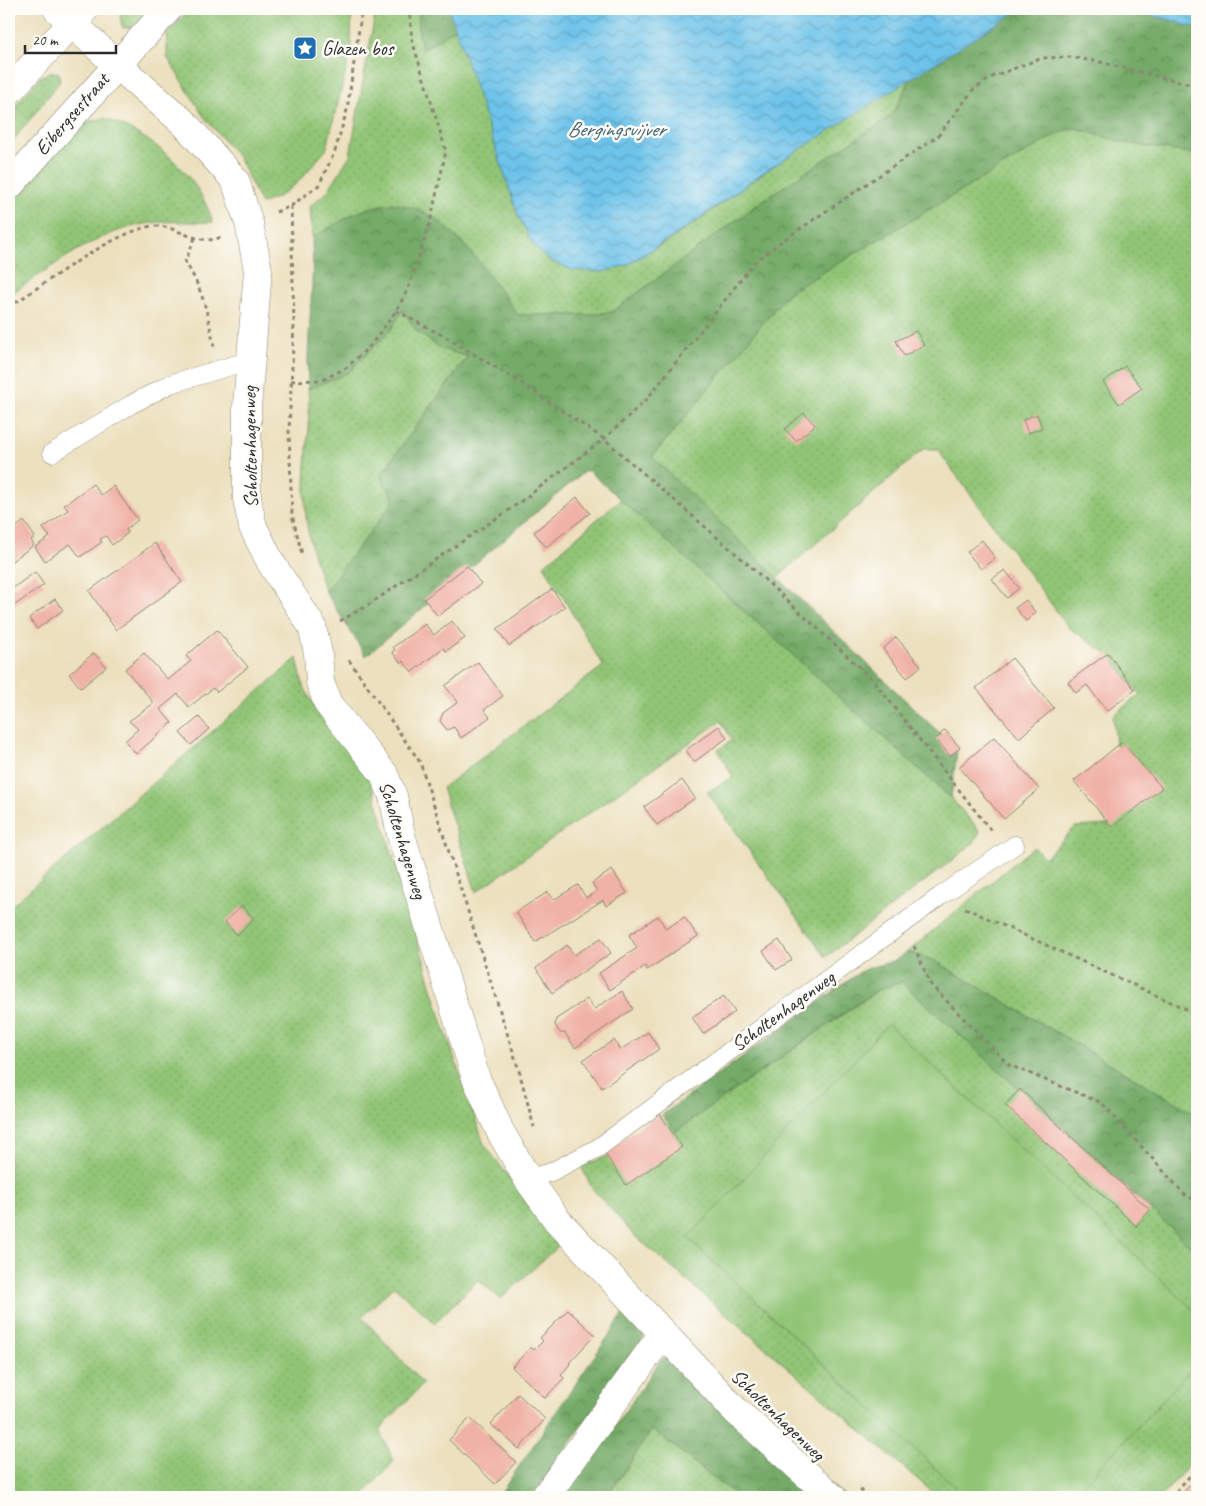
<svg xmlns="http://www.w3.org/2000/svg" width="1206" height="1506" font-family="Caveat,sans-serif">
<style>
.grass{fill:url(#grass-dots);stroke:#5e7850}
.forest{fill:url(#forest-crowns);stroke:#506a49}
.pitch{fill:#91c576;stroke:#5e7850}
.water{fill:url(#water-waves);stroke:#4c778a}
.building{fill:#f0b2a7}
.lines{fill:none;stroke-linecap:round;stroke-linejoin:round}
.lane-casing{stroke:#8c8674;stroke-width:19}
.street-casing{stroke:#8c8674;stroke-width:29}
.secondary-casing{stroke:#8c8674;stroke-width:29}
.path{stroke:#8c8674;stroke-width:3;stroke-dasharray:4 4;stroke-linecap:butt}
.lane{stroke:#fff;stroke-width:18}
.street{stroke:#fff;stroke-width:28}
.secondary{stroke:#fff;stroke-width:28}
.labels{text-anchor:middle;dominant-baseline:central;stroke-width:5;stroke-linejoin:round;paint-order:stroke}
.poi-label{font-size:20px;fill:#2b2b2b;stroke:#fdfcf7;text-anchor:start}
.street-label{font-size:20px;fill:#2b2b2b;stroke:#fdfcf7}
.water-label{font-size:21px;font-style:italic;fill:#42606e;stroke:#fdfcf7}
</style>
<defs>
<pattern id="grass-dots" width="8" height="8" patternUnits="userSpaceOnUse" patternTransform="scale(1.25)"><rect width="8" height="8" fill="#91c576"/><path d="M2 2h.1M6 6h.1" fill="none" stroke="#7da966" stroke-width="1.8" stroke-linecap="round"/></pattern>
<pattern id="forest-crowns" width="20" height="18" patternUnits="userSpaceOnUse" patternTransform="scale(1.25)"><rect width="20" height="18" fill="#74aa67"/><path d="M2 6a3 3 0 1 1 6 0M12 15a3 3 0 1 1 6 0" fill="none" stroke="#5f8b55"/></pattern>
<pattern id="water-waves" width="16" height="10" patternUnits="userSpaceOnUse" patternTransform="scale(1.25)"><rect width="16" height="10" fill="#6dc3ea"/><path d="M0 5q4-4 8 0t8 0" fill="none" stroke="#5a9fbe"/></pattern>
</defs>
<rect width="100%" height="100%" fill="#fdfcf7"/>
<filter id="ink" filterUnits="userSpaceOnUse"><feTurbulence type="fractalNoise" baseFrequency=".02" numOctaves="2"/><feDisplacementMap in="SourceGraphic" scale="10" xChannelSelector="R" yChannelSelector="G"/><feConvolveMatrix kernelMatrix="1 2 1 2 8 2 1 2 1" color-interpolation-filters="sRGB"/></filter>
<filter id="wash" filterUnits="userSpaceOnUse"><feTurbulence type="fractalNoise" baseFrequency=".0096" numOctaves="4" result="noise"/><feDisplacementMap in="SourceGraphic" scale="20" xChannelSelector="R" yChannelSelector="G"/><feGaussianBlur stdDeviation="1.12" result="paint"/><feColorMatrix in="noise" values="0 0 0 0 0 0 0 0 0 0 0 0 0 0 0 0 0 1.4 0 .05"/><feComposite in="paint" operator="in"/></filter>
<g filter="url(#wash)">
<rect width="100%" height="100%" fill="#ece0be"/>
<path class="grass" d="M122 9H153L136 27 123 28 120 18Z
M190 9H352L351 51 326 150 298 182 280 196 261 204 239 158 204 117 167 57V33Z
M376 9H419L418 26 422 50 456 28 518 215 602 272C659 255 708 212 756 178 807 142 860 110 912 76L894 112 888 118 762 201 612 312 590 315H517L465 245 432 215 354 214 312 238 310 206 328 191 350 155Z
M49 72 59 73 60 81 9 146V114L39 78Z
M104 118C153 136 197 172 213 222 193 223 171 220 151 223 97 230 54 266 9 295V206L83 123Z
M1075 128 1125 143 1197 154V1115L935 961 907 952 1034 847 1045 858 1075 827 1108 825 1152 778 1116 745 1113 716 1140 694 1109 655 1069 628 937 449H923L777 578 652 457 788 293 1057 134Z
M403 309 442 349 468 356 381 474C382 485 393 490 393 502L325 591C314 560 305 529 305 497 304 461 312 425 308 389L348 373 390 331Z
M621 499 951 798 980 831 973 844 826 957 707 792 733 777 718 750 732 740 721 721 476 892 442 788 603 666 544 565Z
M297 658 303 685 318 713 351 749 370 779 443 1025 484 1144 560 1244 501 1299 478 1280 435 1323 394 1286 362 1317 423 1384 379 1430 394 1461 361 1497H9V908Z
M902 982 1197 1252V1456L1161 1497H938L634 1235 592 1188 581 1166 608 1156 663 1114 676 1131 878 990Z
M652 1429 738 1497H607Z"/>
<path class="forest" d="M419 9H449L456 28 422 50 418 26Z
M1020 9H1129L1197 28V154L1125 143 1075 128 1057 134 788 293 652 457 951 744 957 752 951 798 589 471H585L366 656 325 591 393 502C393 490 382 486 381 474L468 357 442 349 417 332 403 310 390 331 348 373 308 389C306 338 315 288 312 238 334 225 356 210 381 205 438 193 489 276 518 315H590L612 312 762 201 888 118 894 112 912 76Z
M907 952 935 961 1197 1115V1252L902 982 877 990 676 1131 663 1114 863 970 896 960Z
M627 1309 645 1332 643 1339 532 1497H498Z
M667 1357 679 1365 846 1497H738L652 1429 607 1497H565L661 1360Z"/>
<path class="pitch" d="M888 1024 1197 1313V1363L1072 1497H966L688 1238Z"/>
<path class="water" d="M449 9H1020L758 176 682 231 627 265 602 272 572 270 549 260 534 246 518 215Z
M1129 9H1197V28Z"/>
<g id="blocks">
<path class="building" d="M916 331 924 345 904 356 896 341Z
M1125 366 1142 388 1119 404 1103 382Z
M804 413 815 425 796 441 785 429Z
M1037 414 1042 428 1028 433 1023 420Z
M93 484 101 495 113 486 138 520 126 529 128 533 112 545 106 536 100 539 102 542 80 557 70 544 45 561 35 547 50 537 43 528 68 510 64 505Z
M577 497 590 513 546 547 534 532Z
M24 521 35 537 31 540 34 545 9 563V533Z
M982 540 995 558 981 569 967 552Z
M155 543 182 582 116 630 89 591Z
M467 566 481 584 438 616 424 599Z
M1005 570 1019 588 1007 598 992 579Z
M35 572 44 585 15 605 9 596V591Z
M552 589 565 607 509 646 497 629Z
M55 599 63 610 37 629 29 618Z
M1026 600 1036 613 1026 621 1015 608Z
M452 621 465 638 446 651 443 648 412 672 403 661 401 663 392 652 395 650 393 647 425 624 434 635Z
M217 630 248 667 217 692 213 688 189 707 178 694 160 709 172 723 136 754 125 741 138 729 129 721 154 703 125 669 144 653 168 680 191 661 186 656Z
M896 637 921 666 907 678 883 649Z
M94 653 106 667 81 688 69 674Z
M1108 653 1135 690 1107 711 1087 685 1076 693 1068 682Z
M1012 658 1054 708 1019 738 976 688Z
M478 662 503 696 484 710 490 717 461 738 454 727 447 730 440 721 443 713 458 702 445 686Z
M199 717 209 729 191 745 180 733Z
M719 726 727 738 694 762 686 750Z
M945 730 960 748 950 756 936 739Z
M994 737 1039 789 1004 819 959 767Z
M1122 742 1162 788 1112 827 1074 781Z
M682 780 695 798 657 825 644 807Z
M612 870 627 893 606 906 603 900 535 942 516 912 548 892 553 900 578 885 586 898 597 891 592 883Z
M242 906 254 919 237 935 225 922Z
M658 916 666 929 684 917 698 936 647 970 645 966 610 990 599 973 637 948 629 935Z
M601 938 611 953 552 993 536 968 567 945 574 955Z
M779 940 792 960 776 970 763 951Z
M622 991 633 1009 575 1048 565 1033H560L555 1025 556 1019 587 999 594 1009Z
M724 996 735 1012 703 1034 692 1017Z
M648 1032 659 1049 602 1088 583 1060 614 1040 620 1050Z
M1020 1089 1150 1210 1136 1226 1005 1105Z
M660 1114 682 1147 626 1185 604 1152Z
M568 1310 595 1335 569 1363 570 1364 561 1375 564 1378 545 1398 512 1367 531 1347 534 1350 543 1341 540 1338Z
M518 1394 545 1419 519 1449 491 1424Z
M470 1418 516 1462 495 1484 449 1440Z
M1197 1477V1497H1179Z"/>
</g>
</g>
<g filter="url(#ink)">
<use href="#blocks" fill-opacity="0" stroke="#8c8674" stroke-width="1"/>
<g class="lines">
<g class="lane-casing">
<path id="lane" d="M52 453 130 405 170 384 251 360
M527 1178 549 1173 598 1148 939 897 1015 845"/>
</g>
<g class="street-casing">
<path id="street" d="M116 64 184 123 235 180 249 223 258 270 247 407V499L253 527 271 563 312 626 318 653 320 682 328 704 384 774 393 796 401 835 476 1078 500 1131 527 1178 557 1220 736 1411 832 1497
M545 1497 662 1335"/>
</g>
<g class="secondary-casing">
<path id="secondary" d="M57 9 116 64
M9 91 85 9
M9 186 168 9"/>
</g>
<path class="path" d="M291 206 294 324 289 430 292 515 302 554
M276 212 291 206 319 185 335 151 347 110 362 9
M195 238 185 262C203 289 208 315 214 347
M9 307C43 285 114 231 153 226 177 224 198 249 223 236
M396 311 444 336 518 381 604 439 750 566 873 680 992 832
M291 381 322 380 346 368 371 345 396 311 408 289 430 223 446 151 412 40 409 9
M340 621 365 607 512 508 604 439 647 399 754 263 779 243 938 136 973 90 994 76 1042 58 1070 57 1100 62 1197 86
M349 660 420 762 518 1067 534 1127
M965 908 1197 1014
M914 946 931 985 1009 1065 1102 1103 1186 1196 1197 1200
M860 1490 870 1497
M1171 1497 1197 1468"/>
<use href="#lane" class="lane"/>
<use href="#street" class="street"/>
<use href="#secondary" class="secondary"/>
</g>
</g>
<defs>
<g id="sight-square" transform="scale(1.25)"><rect x="-9" y="-9" width="18" height="18" rx="4" fill="#1f6fb2" stroke="#fdfcf7"/><path d="M0-6L1.8-2.2L6-1.7L2.9 1.2L3.7 5.4L0 3.3L-3.7 5.4L-2.9 1.2L-6-1.7L-1.8-2.2Z" fill="#fff"/></g>
</defs>
<g fill-rule="evenodd">
<use href="#sight-square" x="305" y="48"/>
</g>
<g class="labels">
<g class="poi-label">
<text x="322" y="48">Glazen bos</text>
</g>
<g class="street-label">
<text transform="translate(72 114) rotate(-49)">Eibergsestraat</text>
<text transform="translate(250 447) rotate(-91)">Scholtenhagenweg</text>
<text transform="translate(403 840) rotate(73)">Scholtenhagenweg</text>
<text transform="translate(783 1011) rotate(-36)">Scholtenhagenweg</text>
<text transform="translate(778 1415) rotate(44)">Scholtenhagenweg</text>
</g>
<g class="water-label">
<text x="616" y="129">Bergingsvijver</text>
</g>
</g>
<rect width="1206" height="1506" fill="none" stroke="#fdfcf7" stroke-width="30"/>
<path d="M25 45v8h91v-8" fill="none" stroke="#2b2b2b" stroke-width="2.5"/>
<text x="32" y="45" font-size="15" fill="#2b2b2b" stroke="#fdfcf7" stroke-width="4" paint-order="stroke">20 m</text>
</svg>
